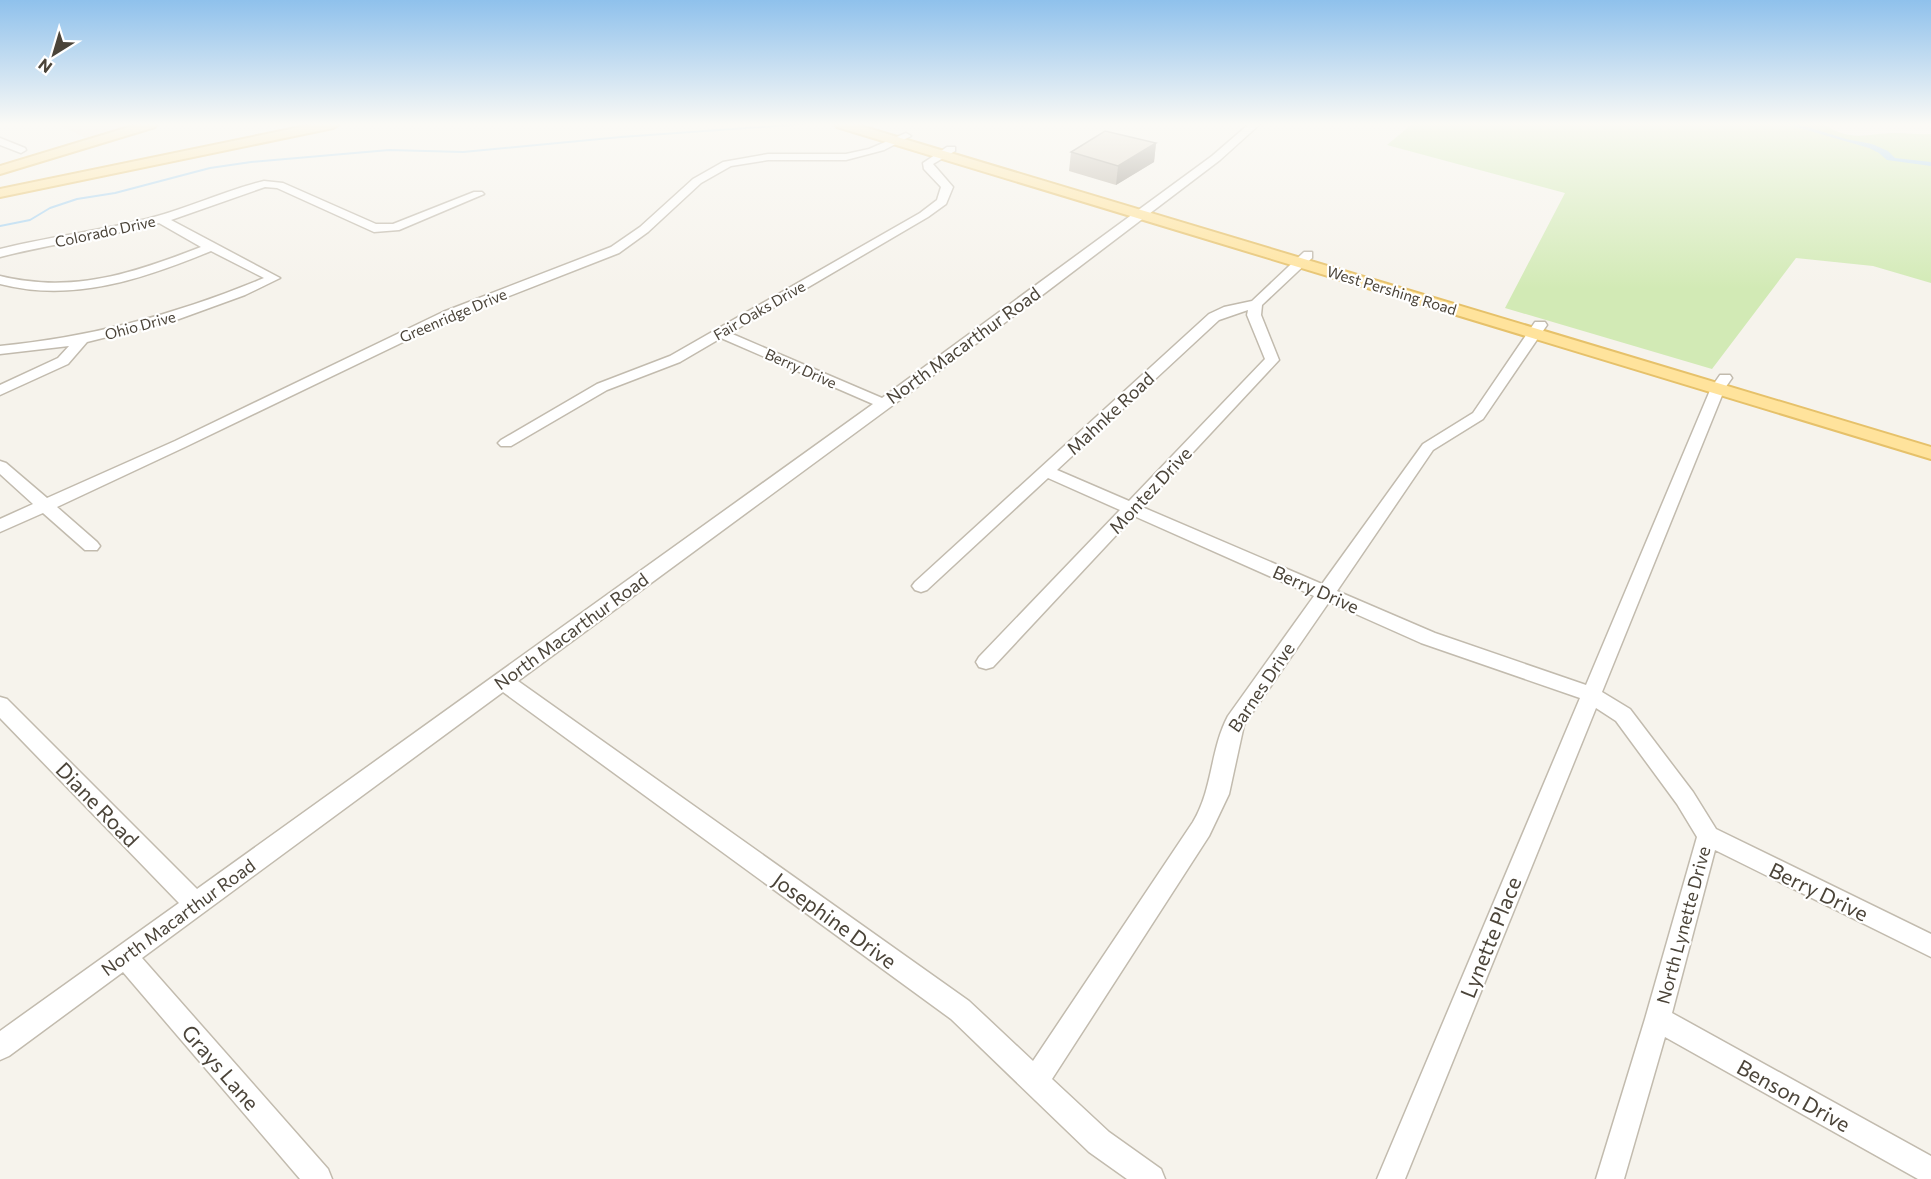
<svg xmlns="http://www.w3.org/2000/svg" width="1931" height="1179" font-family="Commissioner,sans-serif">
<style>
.commercial{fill:#f7ead8}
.green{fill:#d2eab5}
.water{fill:#a9d4f2}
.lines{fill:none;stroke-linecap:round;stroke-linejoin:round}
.stream{stroke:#a9d4f2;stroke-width:2}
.minor-casing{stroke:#c2bbae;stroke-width:3}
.major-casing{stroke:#e6c16a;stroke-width:4}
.minor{fill:#fff;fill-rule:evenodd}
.major{fill:#ffe39c;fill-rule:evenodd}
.wall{fill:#bab2a6}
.shaded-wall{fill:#979187}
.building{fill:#d8cfc1;stroke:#979187;stroke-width:1.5}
.labels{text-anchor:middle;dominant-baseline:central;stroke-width:4.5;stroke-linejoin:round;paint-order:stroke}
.far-street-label{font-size:15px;fill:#4b4439;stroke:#fff}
.street-label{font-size:18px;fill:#4b4439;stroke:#fff}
.near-street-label{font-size:21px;fill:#4b4439;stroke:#fff}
</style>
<rect width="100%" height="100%" fill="#f6f3ec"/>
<path class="commercial" d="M57 124H146L90 140Z"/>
<path class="green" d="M1412 124H1824C1851 143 1867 133 1897 133 1909 133 1920 135 1931 134V283L1873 266 1796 258 1712 369 1505 308 1565 193 1387 145Z"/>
<path class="water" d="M1786 124H1798L1846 139 1872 144 1888 151 1895 158 1931 162V166L1887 160 1879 153 1869 148Z"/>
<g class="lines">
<path class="stream" d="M0 226 30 220 50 208 77 199 115 193 210 168 251 162 389 150 463 152 621 137 804 124"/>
<g class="minor-casing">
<path id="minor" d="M1249 124H1260L1220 160 1041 296 518 681 969 1001 1033 1061 1193 822C1213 789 1210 750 1228 716L1314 596 1134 516 993 667 986 669 979 667 976 662 979 657 1120 510 1048 478 927 590 921 592 915 590 912 586 915 582 1209 314 1224 307 1252 301 1304 252H1312V258L1262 305 1261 315 1279 360 1142 507 1322 584 1423 444 1473 413 1535 322H1545L1547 325 1483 419 1433 450 1337 591 1435 633 1586 685 1711 388 1720 375H1730L1732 378 1725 388 1602 692 1630 709 1693 792 1716 829 1931 934V957L1715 850 1672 1013 1931 1156V1179H1918L1665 1037 1624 1179H1596L1645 1019 1697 837 1677 804 1616 721 1596 708 1405 1179H1377L1580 698 1421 643 1329 602 1244 725 1229 794 1209 836 1052 1079 1109 1132 1161 1169 1165 1179H1127L1089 1152 951 1019 503 692 142 958 328 1169 332 1179H300L123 972 9 1056 0 1060V1031L179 903 0 718V697L7 699 197 889 873 404 721 338 680 362 607 390 511 446H501L498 443 501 440 597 384 670 356 920 213 937 200 941 187 924 169 923 163 947 147H955V151L933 164 953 187 946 204 928 217 730 333 882 398 1212 156ZM1248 310 1247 315 1265 359 1129 501 1057 470 1219 320Z
M906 133 911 136 884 150 846 160H768L731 166 701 183 648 232 619 253 453 318 185 447 57 507 97 542 100 546 97 550H85L43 513 0 532V519L33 504 0 474V461L6 463 47 498 175 441 443 312 611 247 640 227 693 179 723 162 768 154H846L869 149Z
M0 138 25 148 26 150 21 153 0 145Z
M264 181 283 183 376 224H393L474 192H482L484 194 399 230 374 232 277 188 265 187 171 220 280 278 245 295 179 319 87 342 68 364 0 395V385L58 358 69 346 0 354V346C92 337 178 314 264 278L211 251C143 279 73 303 0 284V276C73 294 134 273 201 247L159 223C107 237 53 243 0 257V249C51 236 103 231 154 217 191 207 227 190 264 181Z"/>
</g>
<g class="major-casing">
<path id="major" d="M139 124H157L155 127 0 174V166Z
M315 124H339L333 128 0 197V189Z
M835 124H854L1931 447V459L837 127Z"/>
</g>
<use href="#minor" class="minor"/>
<use href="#major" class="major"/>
</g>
<path class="wall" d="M1156 143 1154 162 1116 185 1069 171 1071 152Z"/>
<path class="shaded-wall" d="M1156 143 1154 162 1116 185 1118 166Z"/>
<path class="building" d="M1105 131 1156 143 1118 166 1071 152Z"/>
<linearGradient id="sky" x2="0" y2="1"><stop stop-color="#8fc1ec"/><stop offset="0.43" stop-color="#fbfaf6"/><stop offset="1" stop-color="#fbfaf6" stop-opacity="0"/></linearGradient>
<rect width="1931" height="289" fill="url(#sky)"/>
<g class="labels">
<g class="far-street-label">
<text transform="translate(105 231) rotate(-12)">Colorado Drive</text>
<text transform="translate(1392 290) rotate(17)">West Pershing Road</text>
<text transform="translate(759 310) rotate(-30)">Fair Oaks Drive</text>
<text transform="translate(453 315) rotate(-23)">Greenridge Drive</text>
<text transform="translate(140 325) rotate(-15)">Ohio Drive</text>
<text transform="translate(801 368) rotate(24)">Berry Drive</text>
</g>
<g class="street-label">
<text transform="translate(963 345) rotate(-36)">North Macarthur Road</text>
<text transform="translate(1110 413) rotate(-43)">Mahnke Road</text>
<text transform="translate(1150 490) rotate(-47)">Montez Drive</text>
<text transform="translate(1316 589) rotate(24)">Berry Drive</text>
<text transform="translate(571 631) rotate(-36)">North Macarthur Road</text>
<text transform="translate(1261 687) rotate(-56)">Barnes Drive</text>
<text transform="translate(178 917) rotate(-36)">North Macarthur Road</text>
<text transform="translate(1683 925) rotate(-75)">North Lynette Drive</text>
</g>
<g class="near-street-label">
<text transform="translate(98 804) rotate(46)">Diane Road</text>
<text transform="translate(1819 891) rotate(26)">Berry Drive</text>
<text transform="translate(835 920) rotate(36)">Josephine Drive</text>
<text transform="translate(1490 937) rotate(-68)">Lynette Place</text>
<text transform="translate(221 1067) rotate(49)">Grays Lane</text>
<text transform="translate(1794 1095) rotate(29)">Benson Drive</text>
</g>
</g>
<g transform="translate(54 54) rotate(217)" stroke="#ffffff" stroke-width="4.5" paint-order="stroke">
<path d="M0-4.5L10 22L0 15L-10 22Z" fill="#4b4439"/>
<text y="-9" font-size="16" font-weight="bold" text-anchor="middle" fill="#4b4439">N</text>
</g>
</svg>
